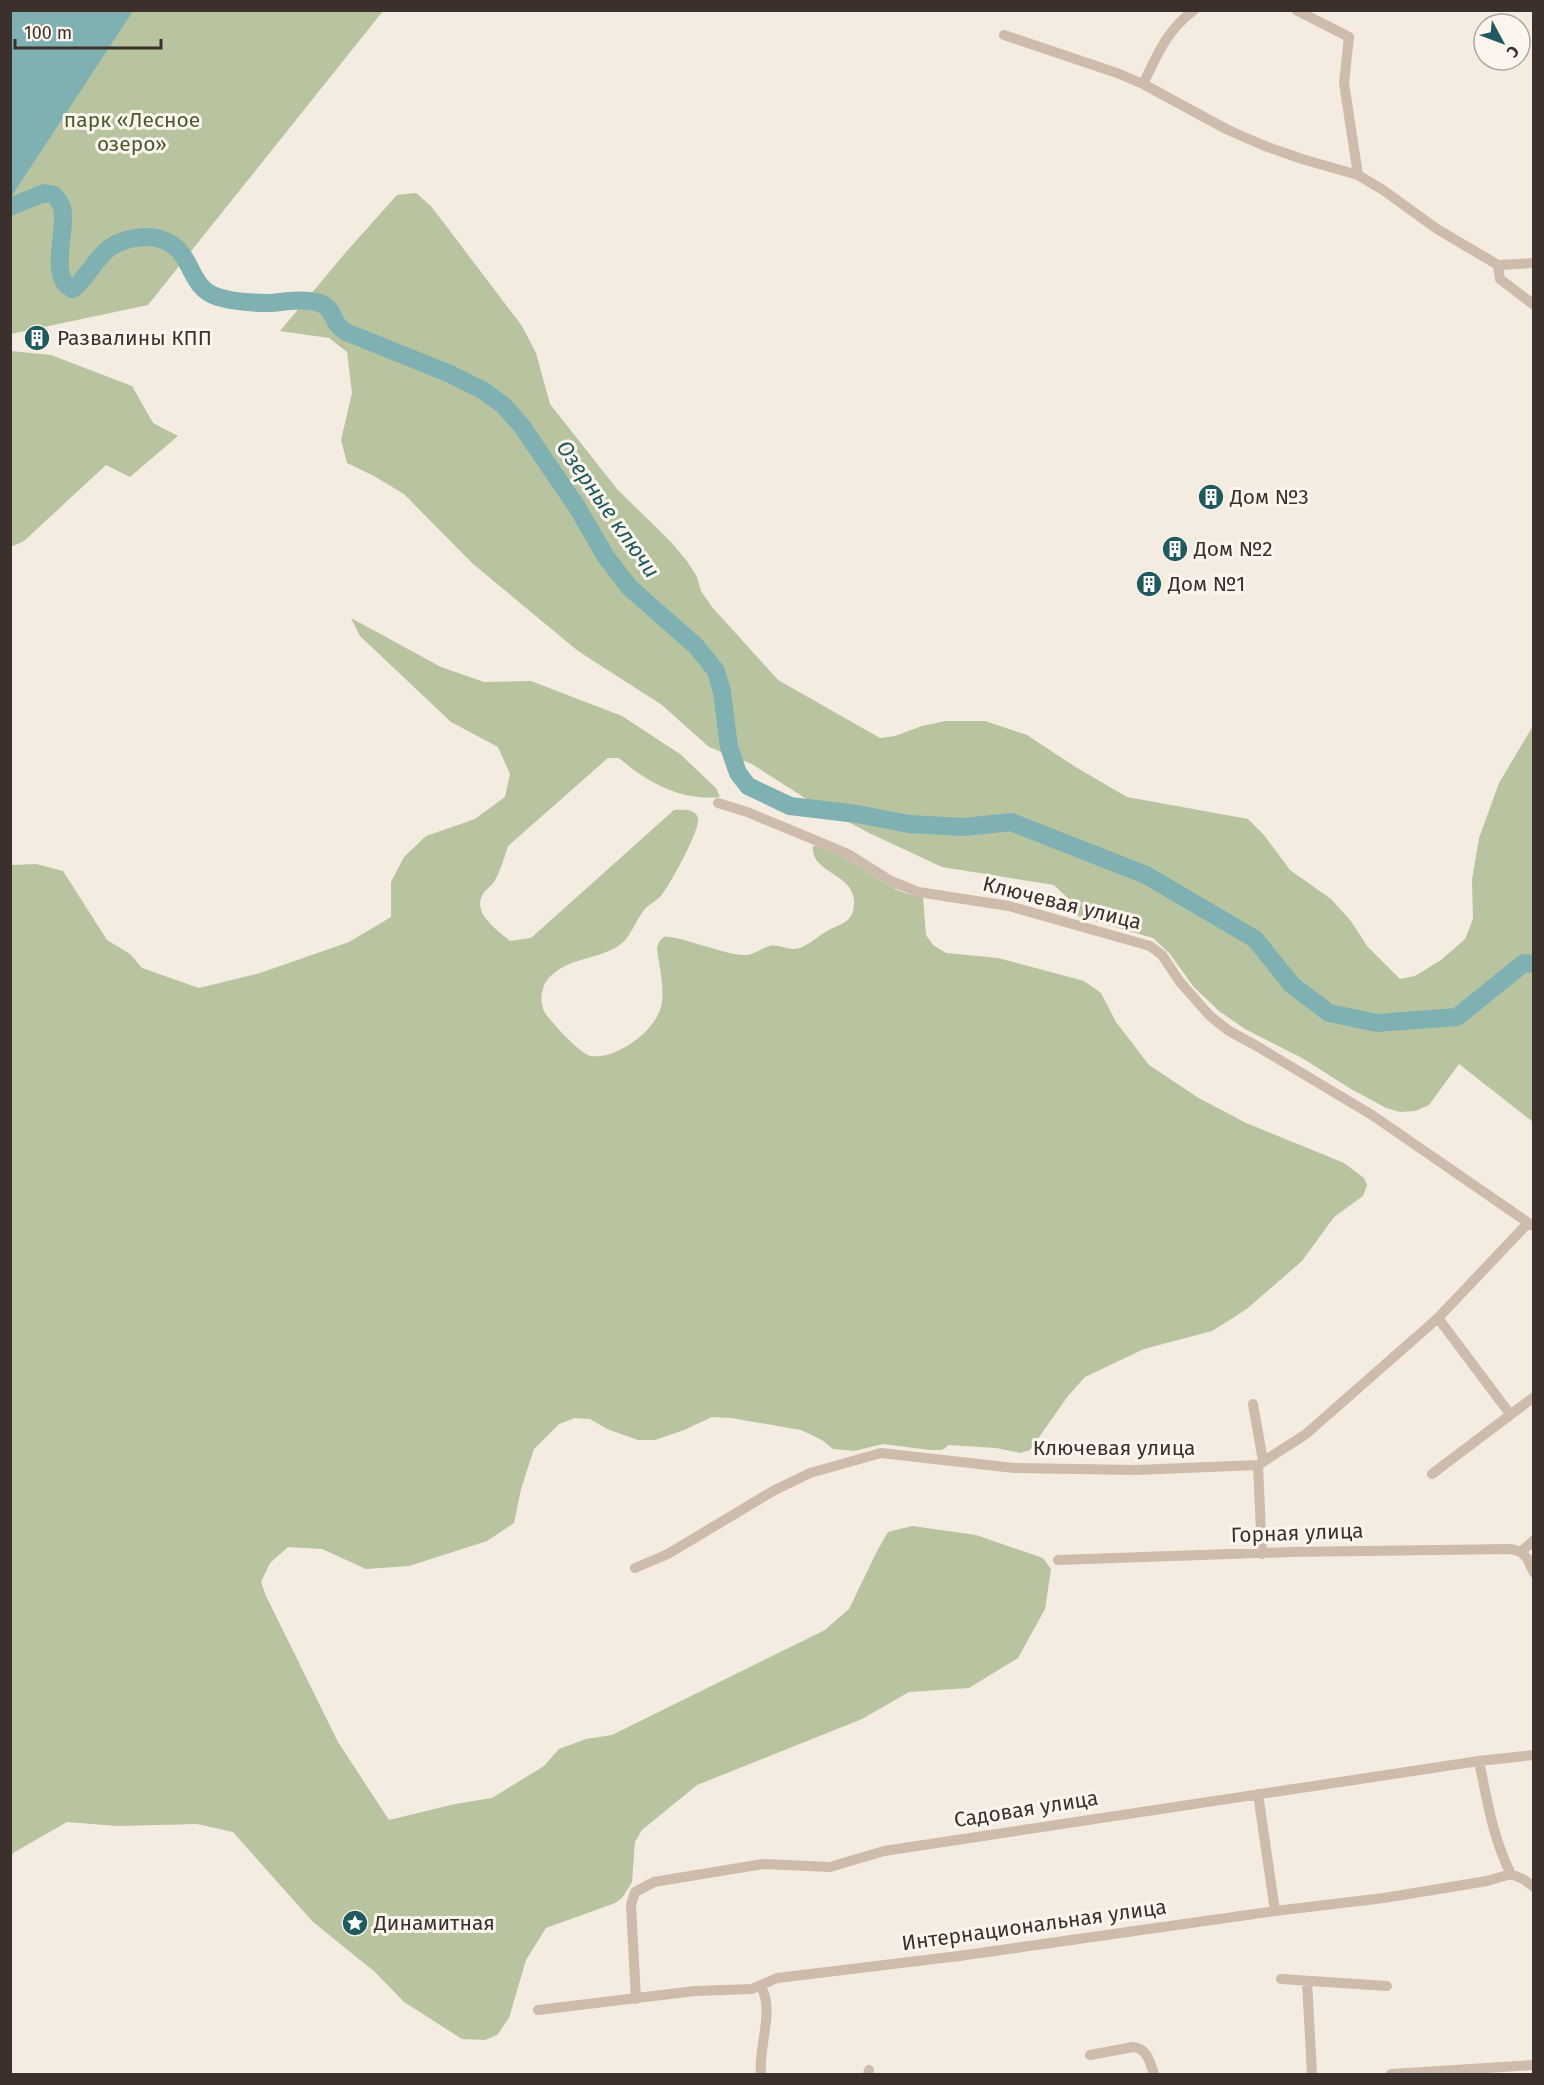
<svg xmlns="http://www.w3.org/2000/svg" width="1544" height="2085" font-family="'Fira Sans',sans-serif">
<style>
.green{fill:#b8c4a0}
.water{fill:#7fb0b2}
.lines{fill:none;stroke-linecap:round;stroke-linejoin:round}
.river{stroke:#7fb0b2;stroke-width:18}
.minor{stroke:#cdbbac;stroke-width:10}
.labels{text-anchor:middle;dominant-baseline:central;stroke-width:6;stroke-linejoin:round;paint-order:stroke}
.park-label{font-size:21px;fill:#4a5a2e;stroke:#fbf5ee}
.poi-label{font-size:21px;fill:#3b302b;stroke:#fbf5ee;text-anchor:start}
.street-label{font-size:21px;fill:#3b302b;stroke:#fbf5ee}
.water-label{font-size:22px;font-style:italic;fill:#1f5a5e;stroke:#fbf5ee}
</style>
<rect width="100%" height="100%" fill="#f4ebe1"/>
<path class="green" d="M11 11H383L148 305 11 334Z
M416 193 431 206 522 326 536 353 550 404 617 489 672 543 687 561 697 577 701 591 712 607 778 680 880 738 895 736 922 726 946 721H985L1027 735 1074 766 1127 797 1248 819 1264 835 1290 870 1331 899 1351 921 1367 946 1400 979 1415 976 1441 960 1465 939 1473 919 1472 880 1479 838 1499 783 1533 726V1122L1459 1064 1429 1105 1415 1111 1400 1112 1386 1108 1351 1089 1302 1058 1245 1029 1219 1011 1193 986 1170 954 1153 938 1067 913 1072 902 1054 885 942 867 869 833 811 802 752 764 709 747 662 705 578 651 472 563 404 494 372 475 347 463 341 440 352 393 347 352 329 338 280 331 346 252 397 195Z
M11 351 51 355 132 386 153 423 178 436 130 477 106 465 24 541 11 547Z
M351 618 441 667 484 682 531 681 622 716 680 754 716 788 720 797C681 801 648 783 619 758H608L508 846C504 858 501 870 494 882 491 887 484 890 482 896 473 914 498 931 510 941L531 938 674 810C682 810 695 808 698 818 701 829 669 886 661 896 656 901 649 904 644 910 636 920 631 936 621 944 598 961 568 956 548 979 541 987 539 1003 545 1013 552 1023 580 1054 591 1056 617 1060 659 1029 662 1002 664 985 659 965 657 948 658 944 660 939 664 937 674 934 728 956 745 955 753 955 762 948 770 946 778 944 785 949 793 949 806 949 817 936 829 930 838 925 850 923 853 911 862 872 810 876 813 846 834 844 881 885 905 893 910 895 917 896 923 897L926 935 933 945 946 953 998 958 1084 981 1101 993 1116 1022 1149 1065 1197 1097 1246 1123 1344 1163 1364 1178 1367 1185 1363 1196 1334 1217 1302 1261 1248 1308 1225 1323 1212 1331 1144 1349 1085 1377 1068 1396 1030 1450 1020 1453 996 1448 949 1445 942 1450H930L883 1444 854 1451 833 1449 822 1440 801 1430 731 1418 712 1417 684 1430 655 1440H638L607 1429 590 1419 575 1418 559 1424 534 1449 521 1489 514 1523 487 1541 409 1566 366 1569 322 1549 288 1547 270 1563 261 1582 266 1596 338 1742 389 1820 455 1804 492 1798 544 1766 559 1749 586 1739 612 1735 825 1630 849 1609 877 1551 888 1532 912 1526 976 1535 1043 1558 1051 1569 1045 1609 1018 1658 969 1688 909 1692 862 1719 697 1785 642 1830 635 1842 632 1882 622 1898 615 1903 546 1928 526 1960 509 2018 497 2035 485 2040 462 2039 404 2002 375 1972 313 1922 233 1832 197 1824 117 1826 67 1822 13 1853 11 1859V865L36 864 63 871 107 940 130 954 142 968 199 988 260 973 349 942 391 917V882L404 857 426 836 475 819 505 797 510 774 498 747 451 722 360 636Z"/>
<path class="water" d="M11 10 133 11 11 197 10 11Z"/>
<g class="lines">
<path class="river" d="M10 207 44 193 54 195C57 198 60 203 62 207 68 229 47 279 73 289 89 276 99 251 118 243 127 239 140 237 149 237 197 241 183 287 218 297 234 302 253 303 269 303 286 302 307 297 324 305 335 311 331 323 346 332L448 373 484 391 503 405 521 425 577 507 606 557 630 588 696 646 716 671 722 692 729 747 738 773 748 786 790 806 857 814 909 824 964 827 1011 822 1146 875 1255 939 1292 985 1329 1013 1377 1023 1457 1017 1524 963 1534 964"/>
<path class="minor" d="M1296 10 1349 37 1344 83 1358 175
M1004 35 1117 73 1143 84 1228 130 1265 146 1302 159 1358 175 1383 190 1437 229 1498 265 1500 279 1534 305
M1143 84C1158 54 1166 31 1194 10
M1498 265 1534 263
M718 803 747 812 827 845 848 854 891 881 918 892 1009 906 1150 946 1162 955 1180 982 1210 1016 1229 1031 1255 1045 1372 1115 1533 1226
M1438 1318 1510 1414
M1253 1404 1263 1461
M1258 1465 1262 1554
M1432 1474 1534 1397
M1521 1552 1527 1558 1534 1573
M1521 1552 1534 1540
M1058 1560 1289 1552 1511 1549 1521 1552
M635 1568 668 1554 773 1491 810 1473 881 1453 1014 1468 1136 1470 1258 1465 1306 1434 1438 1318 1528 1223
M1479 1761C1487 1800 1493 1839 1511 1874
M1258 1794 1275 1911
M1281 1979 1387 1986
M1307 1981 1312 2074
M636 1999 631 1905 635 1892 654 1882 763 1864 830 1867 884 1851 1479 1761 1534 1755
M538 2010 695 1991 752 1989 777 1978 959 1956 1275 1911 1384 1898 1487 1881 1511 1874 1523 1879 1534 1887
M1090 2055 1133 2047C1147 2048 1150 2062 1154 2074
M761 2074C758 2047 775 2010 761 1987
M868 2074 869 2070
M1391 2074 1534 2065"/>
</g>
<defs>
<g id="building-disc" transform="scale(1.35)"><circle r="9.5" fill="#1f5a5e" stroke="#fbf5ee"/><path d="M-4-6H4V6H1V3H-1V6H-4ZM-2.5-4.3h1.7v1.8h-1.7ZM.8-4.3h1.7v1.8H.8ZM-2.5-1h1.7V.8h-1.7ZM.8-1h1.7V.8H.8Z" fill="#fff"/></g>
<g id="sight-disc" transform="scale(1.35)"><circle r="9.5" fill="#1f5a5e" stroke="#fbf5ee"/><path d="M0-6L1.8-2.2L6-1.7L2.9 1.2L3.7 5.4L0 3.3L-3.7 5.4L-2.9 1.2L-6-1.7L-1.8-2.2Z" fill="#fff"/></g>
</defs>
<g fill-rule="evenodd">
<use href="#building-disc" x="37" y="338"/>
<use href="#building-disc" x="1211" y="497"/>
<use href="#building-disc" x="1175" y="549"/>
<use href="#building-disc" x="1149" y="584"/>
<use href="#sight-disc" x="355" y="1923"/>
</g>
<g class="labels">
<g class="park-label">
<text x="132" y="120">парк «Лесное<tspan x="132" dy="24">озеро»</tspan></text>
</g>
<g class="poi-label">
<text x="57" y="338">Развалины КПП</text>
<text x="1230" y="497">Дом №3</text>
<text x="1194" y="549">Дом №2</text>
<text x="1168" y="584">Дом №1</text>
<text x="374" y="1923">Динамитная</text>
</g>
<g class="street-label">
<text transform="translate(1062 903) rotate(14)">Ключевая улица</text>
<text x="1114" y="1448">Ключевая улица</text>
<text transform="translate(1297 1533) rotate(-2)">Горная улица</text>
<text transform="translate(1026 1809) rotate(-9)">Садовая улица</text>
<text transform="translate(1034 1925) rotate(-8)">Интернациональная улица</text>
</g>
<g class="water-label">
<text transform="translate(608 509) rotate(55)">Озерные ключи</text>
</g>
</g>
<rect width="1544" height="2085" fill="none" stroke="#3b302b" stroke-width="24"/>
<g transform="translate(1502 42) rotate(131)"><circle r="28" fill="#fbf5ee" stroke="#aea6a0" stroke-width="1.5"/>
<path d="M0-4.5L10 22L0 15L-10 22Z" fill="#1f5a5e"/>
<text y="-9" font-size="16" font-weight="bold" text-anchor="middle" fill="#3b302b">С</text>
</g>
<path d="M15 39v9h146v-9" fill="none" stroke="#3b302b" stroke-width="3"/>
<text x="24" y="39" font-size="18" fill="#3b302b" stroke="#fbf5ee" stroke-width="4.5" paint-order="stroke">100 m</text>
</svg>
